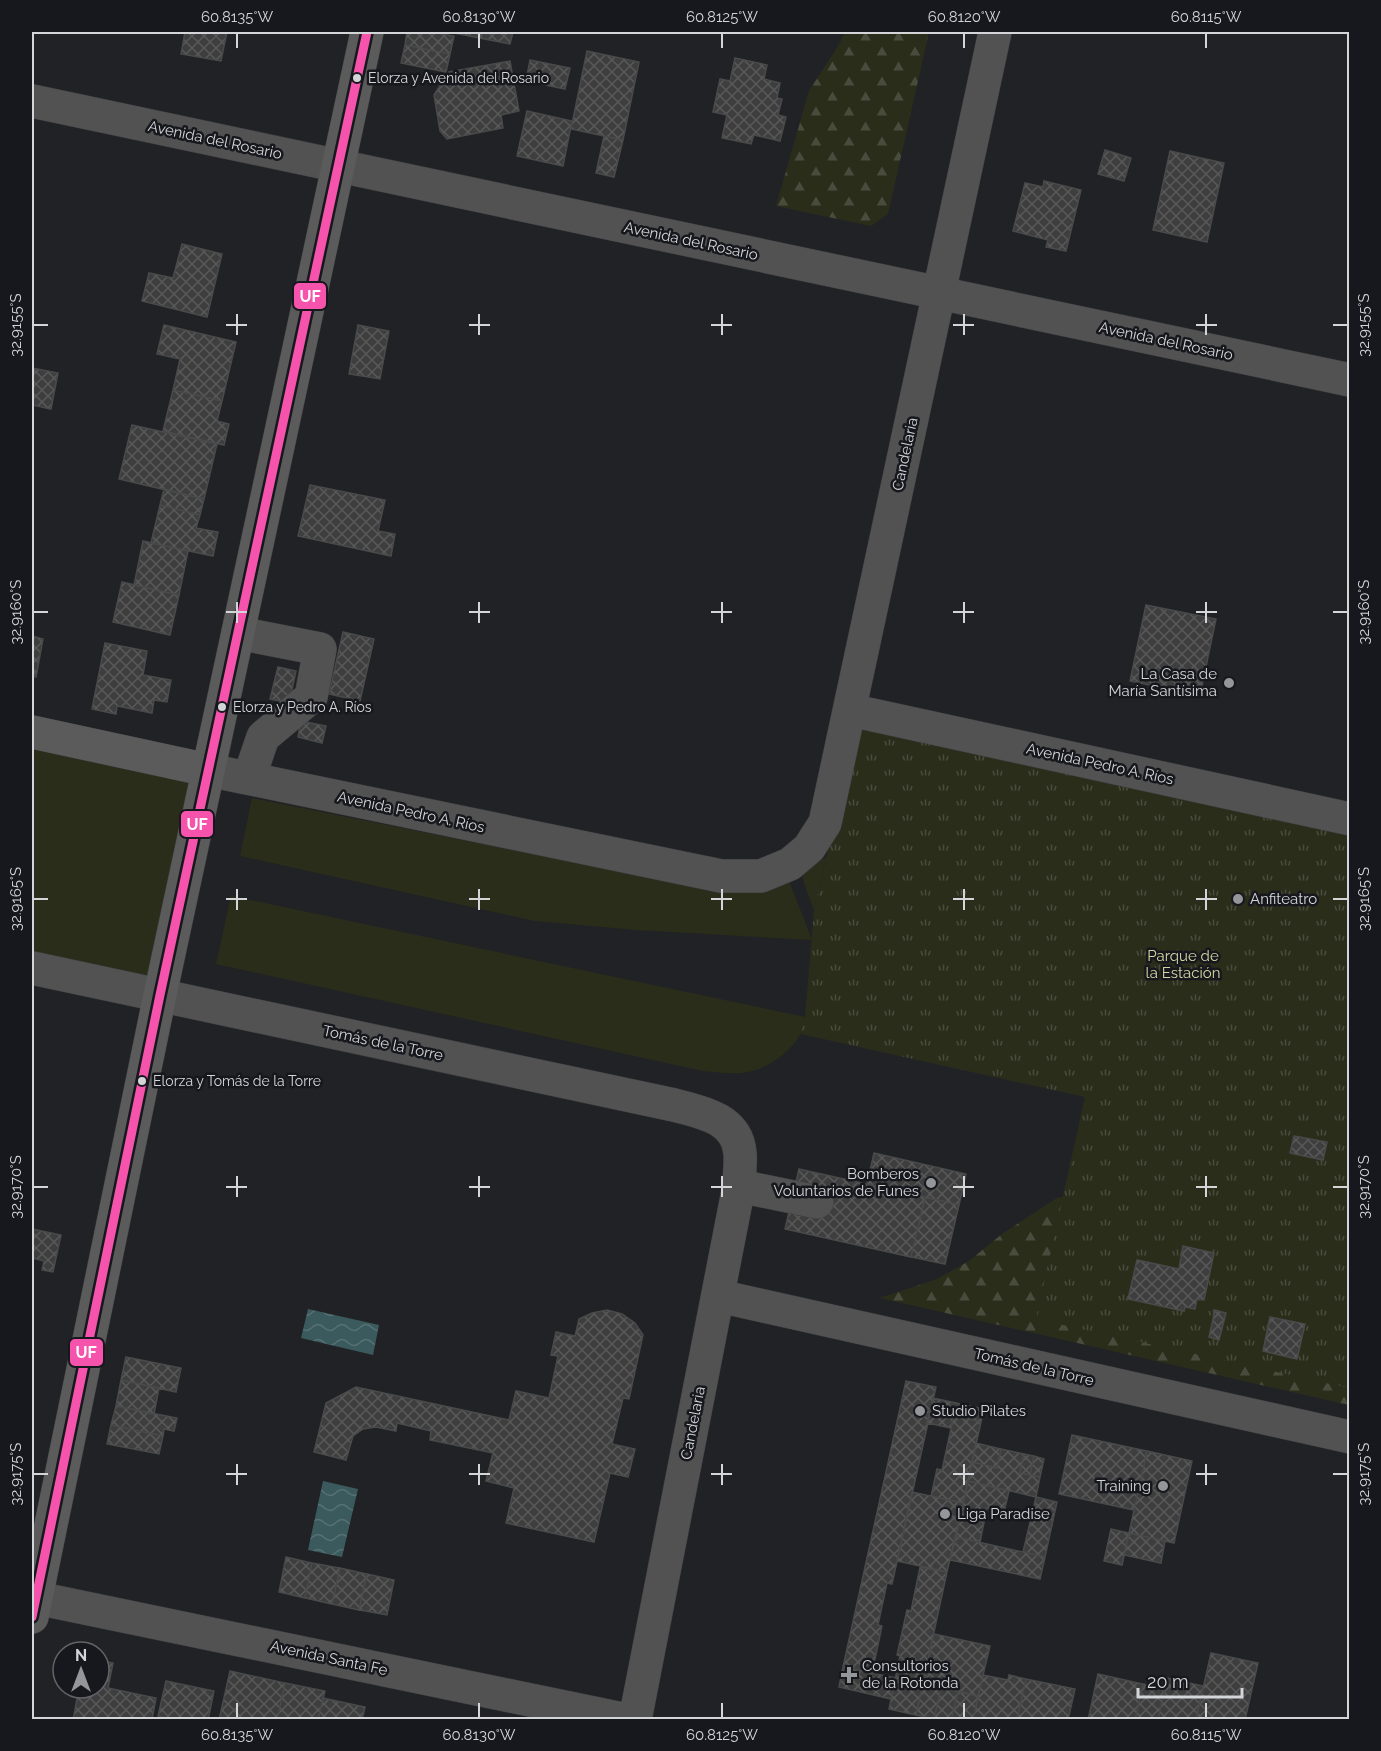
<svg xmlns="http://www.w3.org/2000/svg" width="1381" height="1751" font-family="Raleway,sans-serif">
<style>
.green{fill:#2b2d1b}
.forest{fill:url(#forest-firs)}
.park{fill:url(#park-tufts)}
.water{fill:url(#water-waves)}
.building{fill:url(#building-cross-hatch);stroke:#494a4a;stroke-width:1.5}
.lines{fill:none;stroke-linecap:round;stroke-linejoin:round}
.minor-casing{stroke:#3e3f41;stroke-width:34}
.major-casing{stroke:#3e3f41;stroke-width:34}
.minor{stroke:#525252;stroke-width:33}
.major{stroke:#5c5b5c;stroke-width:33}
.bus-1-casing{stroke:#17181d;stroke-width:14}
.bus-1{stroke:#f653ac;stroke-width:9}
.ticks{fill:none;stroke:#d4d5d9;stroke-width:2}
.bus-dot{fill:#d4d5d9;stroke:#17181d;stroke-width:2}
.poi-dot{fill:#95969a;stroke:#17181d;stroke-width:2}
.labels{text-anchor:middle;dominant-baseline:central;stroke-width:5;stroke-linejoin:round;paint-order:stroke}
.bus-label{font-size:14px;fill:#d4d5d9;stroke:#17181d;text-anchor:start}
.street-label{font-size:15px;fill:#d4d5d9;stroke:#17181d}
.poi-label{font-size:15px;fill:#d4d5d9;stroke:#17181d;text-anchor:start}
.park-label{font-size:15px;fill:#d3d7a1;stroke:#17181d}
.line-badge{stroke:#17181d;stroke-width:2}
.badge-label{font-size:16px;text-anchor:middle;font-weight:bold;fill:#fff}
.neatline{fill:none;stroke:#d4d5d9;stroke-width:2}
.ticks-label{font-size:15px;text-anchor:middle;fill:#d4d5d9}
</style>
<defs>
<pattern id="forest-firs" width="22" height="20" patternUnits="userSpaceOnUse" patternTransform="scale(1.5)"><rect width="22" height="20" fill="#2b2d1b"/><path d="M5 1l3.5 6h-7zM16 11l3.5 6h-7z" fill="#494b3c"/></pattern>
<pattern id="park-tufts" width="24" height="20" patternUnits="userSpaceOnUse" patternTransform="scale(1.5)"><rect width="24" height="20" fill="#2b2d1b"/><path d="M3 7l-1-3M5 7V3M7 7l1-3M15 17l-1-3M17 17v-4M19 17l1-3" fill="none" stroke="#494b3c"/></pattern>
<pattern id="water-waves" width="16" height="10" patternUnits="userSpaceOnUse" patternTransform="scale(1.5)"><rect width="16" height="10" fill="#3a5a5d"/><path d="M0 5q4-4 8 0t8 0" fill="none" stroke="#567174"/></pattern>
<pattern id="building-cross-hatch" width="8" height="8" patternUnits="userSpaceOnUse" patternTransform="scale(1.5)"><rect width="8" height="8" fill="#3e3e3f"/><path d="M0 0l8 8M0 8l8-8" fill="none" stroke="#59595a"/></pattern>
</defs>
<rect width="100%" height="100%" fill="#212225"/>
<path class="green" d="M32 732 208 770 160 995 32 968Z
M252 798 719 891 788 878 812 940 636 930 535 921 240 856Z
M826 857 814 911 801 874Z
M231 896 805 1017C804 1023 803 1030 800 1035 788 1055 764 1071 741 1073 729 1074 716 1072 703 1071L216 964Z"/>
<path class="forest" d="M845 32H929L888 214 871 226 776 206 809 91 840 43Z
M1079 1194 1349 1243V1405L880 1298 937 1279 969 1261 1002 1234 1057 1198Z"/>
<path class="park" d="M858 721 1349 833V1388L1036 1319 1085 1097 801 1034 805 1017 814 911Z"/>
<path class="water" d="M308 1309 379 1325 373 1355 301 1338Z
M323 1481 358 1489 342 1557 308 1550Z"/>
<path class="building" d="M185 32H227L221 61 181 54Z
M407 32H431L454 36 450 54 405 45Z
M449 32H513L510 44Z
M405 45 450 54 446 72 401 63Z
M587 51 639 62 623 140 571 129Z
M735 58 767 65 764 79 780 83 777 98 782 99 778 115 786 117 780 141 754 135 751 144 722 138 727 115 713 112 720 79 730 81Z
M530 60 570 68 565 89 526 81Z
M510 61 519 111 501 115 503 128 447 139 440 131 434 95 449 72Z
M527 111 572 121 563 166 517 156Z
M604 136 623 140 614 177 596 173Z
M1105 150 1131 158 1124 181 1098 174Z
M1170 151 1224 163 1207 242 1153 230Z
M1044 181 1081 190 1066 251 1046 247 1048 240 1013 231 1025 183 1043 187Z
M182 244 222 254 207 317 142 301 149 273 173 278Z
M164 325 236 342 222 401 173 390 180 359 157 354Z
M358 325 389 331 380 379 349 374Z
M32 368 58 373 51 409 32 405Z
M173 390 222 401 217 421 229 424 224 445 163 431Z
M132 425 217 444 204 499 119 479Z
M310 485 385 500 378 531 395 534 391 556 298 536Z
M164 489 204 499 200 515 160 505Z
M160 505 200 515 196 528 218 532 213 556 151 543Z
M143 541 188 551 179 595 134 585Z
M122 582 179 595 170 635 113 622Z
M1146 605 1216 619 1200 695 1130 681Z
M343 632 374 639 360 701 329 694Z
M32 636 43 639 36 677 32 676Z
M105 643 147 651 143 675 171 680 167 702 154 700 152 713 117 706 116 714 92 709Z
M278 667 296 671 289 703 270 699Z
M301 721 326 726 322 743 298 737Z
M1294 1136 1327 1142 1323 1160 1290 1153Z
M874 1153 966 1174 959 1205 867 1184Z
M799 1169 925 1197 911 1257 785 1229Z
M925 1197 959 1205 945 1264 911 1257Z
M32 1229 61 1235 53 1272 42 1270 44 1261 32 1258Z
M1183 1246 1214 1253 1204 1300 1197 1299 1195 1309 1185 1307 1184 1311 1128 1299 1137 1260 1179 1269Z
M607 1310 622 1314 635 1323 643 1335 629 1399 623 1398 612 1444 635 1449 628 1477 610 1473 594 1542 506 1523 514 1488 486 1481 493 1453 430 1440 431 1431 397 1423 396 1431 376 1427 363 1429 353 1436 346 1460 314 1452 326 1403 356 1387 509 1420 516 1391 549 1398 558 1356 551 1355 556 1332 575 1336 579 1319 592 1313Z
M1215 1310 1226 1313 1219 1340 1209 1337Z
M1270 1317 1305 1324 1297 1359 1263 1351Z
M126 1357 181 1368 176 1392 121 1380Z
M121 1380 159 1388 154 1414 116 1406Z
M906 1381 936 1387 892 1584 887 1583 878 1625 882 1626 872 1673 843 1667Z
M933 1398 984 1409 981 1422 954 1415 951 1428 927 1423Z
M116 1406 177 1418 174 1431 164 1429 163 1436 111 1425Z
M954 1415 981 1422 963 1503 931 1496 937 1469 942 1470Z
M111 1425 163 1436 159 1454 107 1444Z
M1072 1435 1147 1451 1134 1510 1059 1494Z
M976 1443 1001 1449 997 1468 972 1462Z
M1001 1449 1024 1454 1020 1473 1040 1477 1036 1497 968 1481 972 1462 997 1468Z
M1147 1451 1192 1461 1174 1543 1129 1533Z
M1024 1454 1034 1456 1030 1475 1020 1473Z
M1034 1456 1044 1459 1040 1477 1030 1475Z
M968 1481 1009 1491 1004 1512 987 1508 980 1542 956 1537Z
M912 1492 963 1503 947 1572 897 1561Z
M1036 1497 1057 1502 1045 1557 1023 1552Z
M1111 1529 1129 1533 1122 1565 1104 1561Z
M1129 1533 1165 1541 1161 1563 1124 1555Z
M956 1537 1045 1557 1040 1579 950 1560Z
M286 1557 312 1563 305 1598 279 1592Z
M312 1563 340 1568 332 1604 305 1598Z
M920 1567 947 1572 916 1715 889 1709 900 1656 897 1655 907 1610 911 1611Z
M340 1568 367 1574 359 1610 332 1604Z
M367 1574 394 1580 387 1615 359 1610Z
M934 1634 990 1646 978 1696 923 1684Z
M1211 1653 1258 1663 1245 1720H1196Z
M99 1660 113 1663 108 1688 156 1698 152 1720H73L79 1688H99Z
M843 1667 896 1678 891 1699 839 1687Z
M230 1671 285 1683 277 1720H219Z
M1098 1674 1143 1684 1135 1720H1088Z
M983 1675 1008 1680 1009 1675 1026 1679 1017 1720H973Z
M1167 1678 1203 1686 1196 1720H1158Z
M1026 1679 1075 1689 1068 1720H1017Z
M166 1681 214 1691 208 1720H176L158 1716Z
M285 1683 325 1691 318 1720H277Z
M923 1684 941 1688 934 1719 916 1715Z
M1143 1684 1165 1688 1158 1720H1135Z
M941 1688 958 1691 951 1720 934 1719Z
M958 1691 978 1696 973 1720H951Z
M323 1698 365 1707 362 1720H318Z"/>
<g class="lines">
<g class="minor-casing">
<path id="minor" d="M32 101 1350 380
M238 633 320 649 311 697 263 737 249 778
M850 710 1350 819
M208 770 721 876H761L790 864 809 848 825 823 995 32
M32 968 674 1105C701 1112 737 1118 740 1153 741 1164 739 1175 739 1186L635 1720
M739 1186 817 1202
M719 1296 1350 1437
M32 1597 627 1720"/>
</g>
<g class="major-casing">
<path id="major" d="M32 732 208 770
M32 1617 160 995 367 32"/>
</g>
<use href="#minor" class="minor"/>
<use href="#major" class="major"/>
<g class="bus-1-casing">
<path id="bus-1" d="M32 1617 160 995 367 32"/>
</g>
<use href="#bus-1" class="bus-1"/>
</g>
<path class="ticks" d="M237 33V48M479 33V48M722 33V48M964 33V48M1206 33V48M237 314V335M479 314V335M722 314V335M964 314V335M1206 314V335M33 325H48M226 325H247M469 325H490M711 325H732M953 325H974M1196 325H1217M1333 325H1348M237 602V623M479 602V623M722 602V623M964 602V623M1206 602V623M33 612H48M226 612H247M469 612H490M711 612H732M953 612H974M1196 612H1217M1333 612H1348M237 889V910M479 889V910M722 889V910M964 889V910M1206 889V910M33 899H48M226 899H247M469 899H490M711 899H732M953 899H974M1196 899H1217M1333 899H1348M237 1176V1197M479 1176V1197M722 1176V1197M964 1176V1197M1206 1176V1197M33 1187H48M226 1187H247M469 1187H490M711 1187H732M953 1187H974M1196 1187H1217M1333 1187H1348M237 1464V1485M479 1464V1485M722 1464V1485M964 1464V1485M1206 1464V1485M33 1474H48M226 1474H247M469 1474H490M711 1474H732M953 1474H974M1196 1474H1217M1333 1474H1348M237 1703V1718M479 1703V1718M722 1703V1718M964 1703V1718M1206 1703V1718"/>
<g class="bus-dot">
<circle cx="357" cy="78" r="5"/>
<circle cx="222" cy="707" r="5"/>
<circle cx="142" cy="1081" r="5"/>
</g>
<g class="poi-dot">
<circle cx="1229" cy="683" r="6"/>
<circle cx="1238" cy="899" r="6"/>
<circle cx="931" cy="1183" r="6"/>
<circle cx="920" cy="1411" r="6"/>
<circle cx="1163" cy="1486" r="6"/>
<circle cx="945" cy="1514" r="6"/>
<path d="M846 1666h6v6h6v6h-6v6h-6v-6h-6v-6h6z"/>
</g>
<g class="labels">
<g class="bus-label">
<text x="368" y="78">Elorza y Avenida del Rosario</text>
<text x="233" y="707">Elorza y Pedro A. Ríos</text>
<text x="153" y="1081">Elorza y Tomás de la Torre</text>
</g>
<g class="street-label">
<text transform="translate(215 140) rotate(12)">Avenida del Rosario</text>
<text transform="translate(691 241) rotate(12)">Avenida del Rosario</text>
<text transform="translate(1166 341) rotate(12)">Avenida del Rosario</text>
<text transform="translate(905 454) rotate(-78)">Candelaria</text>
<text transform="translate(1100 764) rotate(12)">Avenida Pedro A. Ríos</text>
<text transform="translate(411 812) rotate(12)">Avenida Pedro A. Ríos</text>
<text transform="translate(383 1043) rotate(12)">Tomás de la Torre</text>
<text transform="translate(1034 1367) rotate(13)">Tomás de la Torre</text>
<text transform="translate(693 1423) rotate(-79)">Candelaria</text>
<text transform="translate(329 1658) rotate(12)">Avenida Santa Fe</text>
</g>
<g class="poi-label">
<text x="1217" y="674" text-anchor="end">La Casa de<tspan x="1217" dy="17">María Santísima</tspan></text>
<text x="1250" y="899">Anfiteatro</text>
<text x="919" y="1174" text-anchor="end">Bomberos<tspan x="919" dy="17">Voluntarios de Funes</tspan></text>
<text x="932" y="1411">Studio Pilates</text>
<text x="1151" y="1486" text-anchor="end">Training</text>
<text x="957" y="1514">Liga Paradise</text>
<text x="862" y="1666">Consultorios<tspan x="862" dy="17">de la Rotonda</tspan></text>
</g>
<g class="park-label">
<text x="1183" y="956">Parque de<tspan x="1183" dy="17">la Estación</tspan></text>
</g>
</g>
<g class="line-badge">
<rect x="293" y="282" width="34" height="28" rx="6" fill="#f653ac"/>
<rect x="180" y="810" width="34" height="28" rx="6" fill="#f653ac"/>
<rect x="69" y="1338" width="35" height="29" rx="6" fill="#f653ac"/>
</g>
<g class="badge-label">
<text x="310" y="302">UF</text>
<text x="197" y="830">UF</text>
<text x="86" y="1358">UF</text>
</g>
<rect width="1381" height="1751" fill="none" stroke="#17181d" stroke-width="66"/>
<g transform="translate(81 1670)"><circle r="28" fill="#17181d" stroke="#636468" stroke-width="1.5"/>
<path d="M0-4.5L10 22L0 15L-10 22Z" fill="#95969a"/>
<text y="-9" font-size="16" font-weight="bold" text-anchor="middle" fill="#d4d5d9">N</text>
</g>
<path d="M1138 1688v9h104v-9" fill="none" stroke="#d4d5d9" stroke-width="3"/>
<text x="1147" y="1688" font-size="18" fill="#d4d5d9" stroke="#17181d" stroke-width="4.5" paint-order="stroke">20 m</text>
<rect x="33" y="33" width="1315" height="1685" class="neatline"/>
<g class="ticks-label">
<text x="237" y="22">60.8135°W</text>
<text x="479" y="22">60.8130°W</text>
<text x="722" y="22">60.8125°W</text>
<text x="964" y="22">60.8120°W</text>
<text x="1206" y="22">60.8115°W</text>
<text transform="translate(16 325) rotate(-90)" y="5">32.9155°S</text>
<text transform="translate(1364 325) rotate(-90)" y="5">32.9155°S</text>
<text transform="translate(16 612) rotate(-90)" y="5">32.9160°S</text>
<text transform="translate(1364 612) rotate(-90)" y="5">32.9160°S</text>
<text transform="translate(16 899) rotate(-90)" y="5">32.9165°S</text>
<text transform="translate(1364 899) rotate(-90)" y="5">32.9165°S</text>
<text transform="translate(16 1187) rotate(-90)" y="5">32.9170°S</text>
<text transform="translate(1364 1187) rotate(-90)" y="5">32.9170°S</text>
<text transform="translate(16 1474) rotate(-90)" y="5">32.9175°S</text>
<text transform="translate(1364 1474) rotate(-90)" y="5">32.9175°S</text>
<text x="237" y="1740">60.8135°W</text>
<text x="479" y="1740">60.8130°W</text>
<text x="722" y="1740">60.8125°W</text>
<text x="964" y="1740">60.8120°W</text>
<text x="1206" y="1740">60.8115°W</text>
</g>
</svg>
